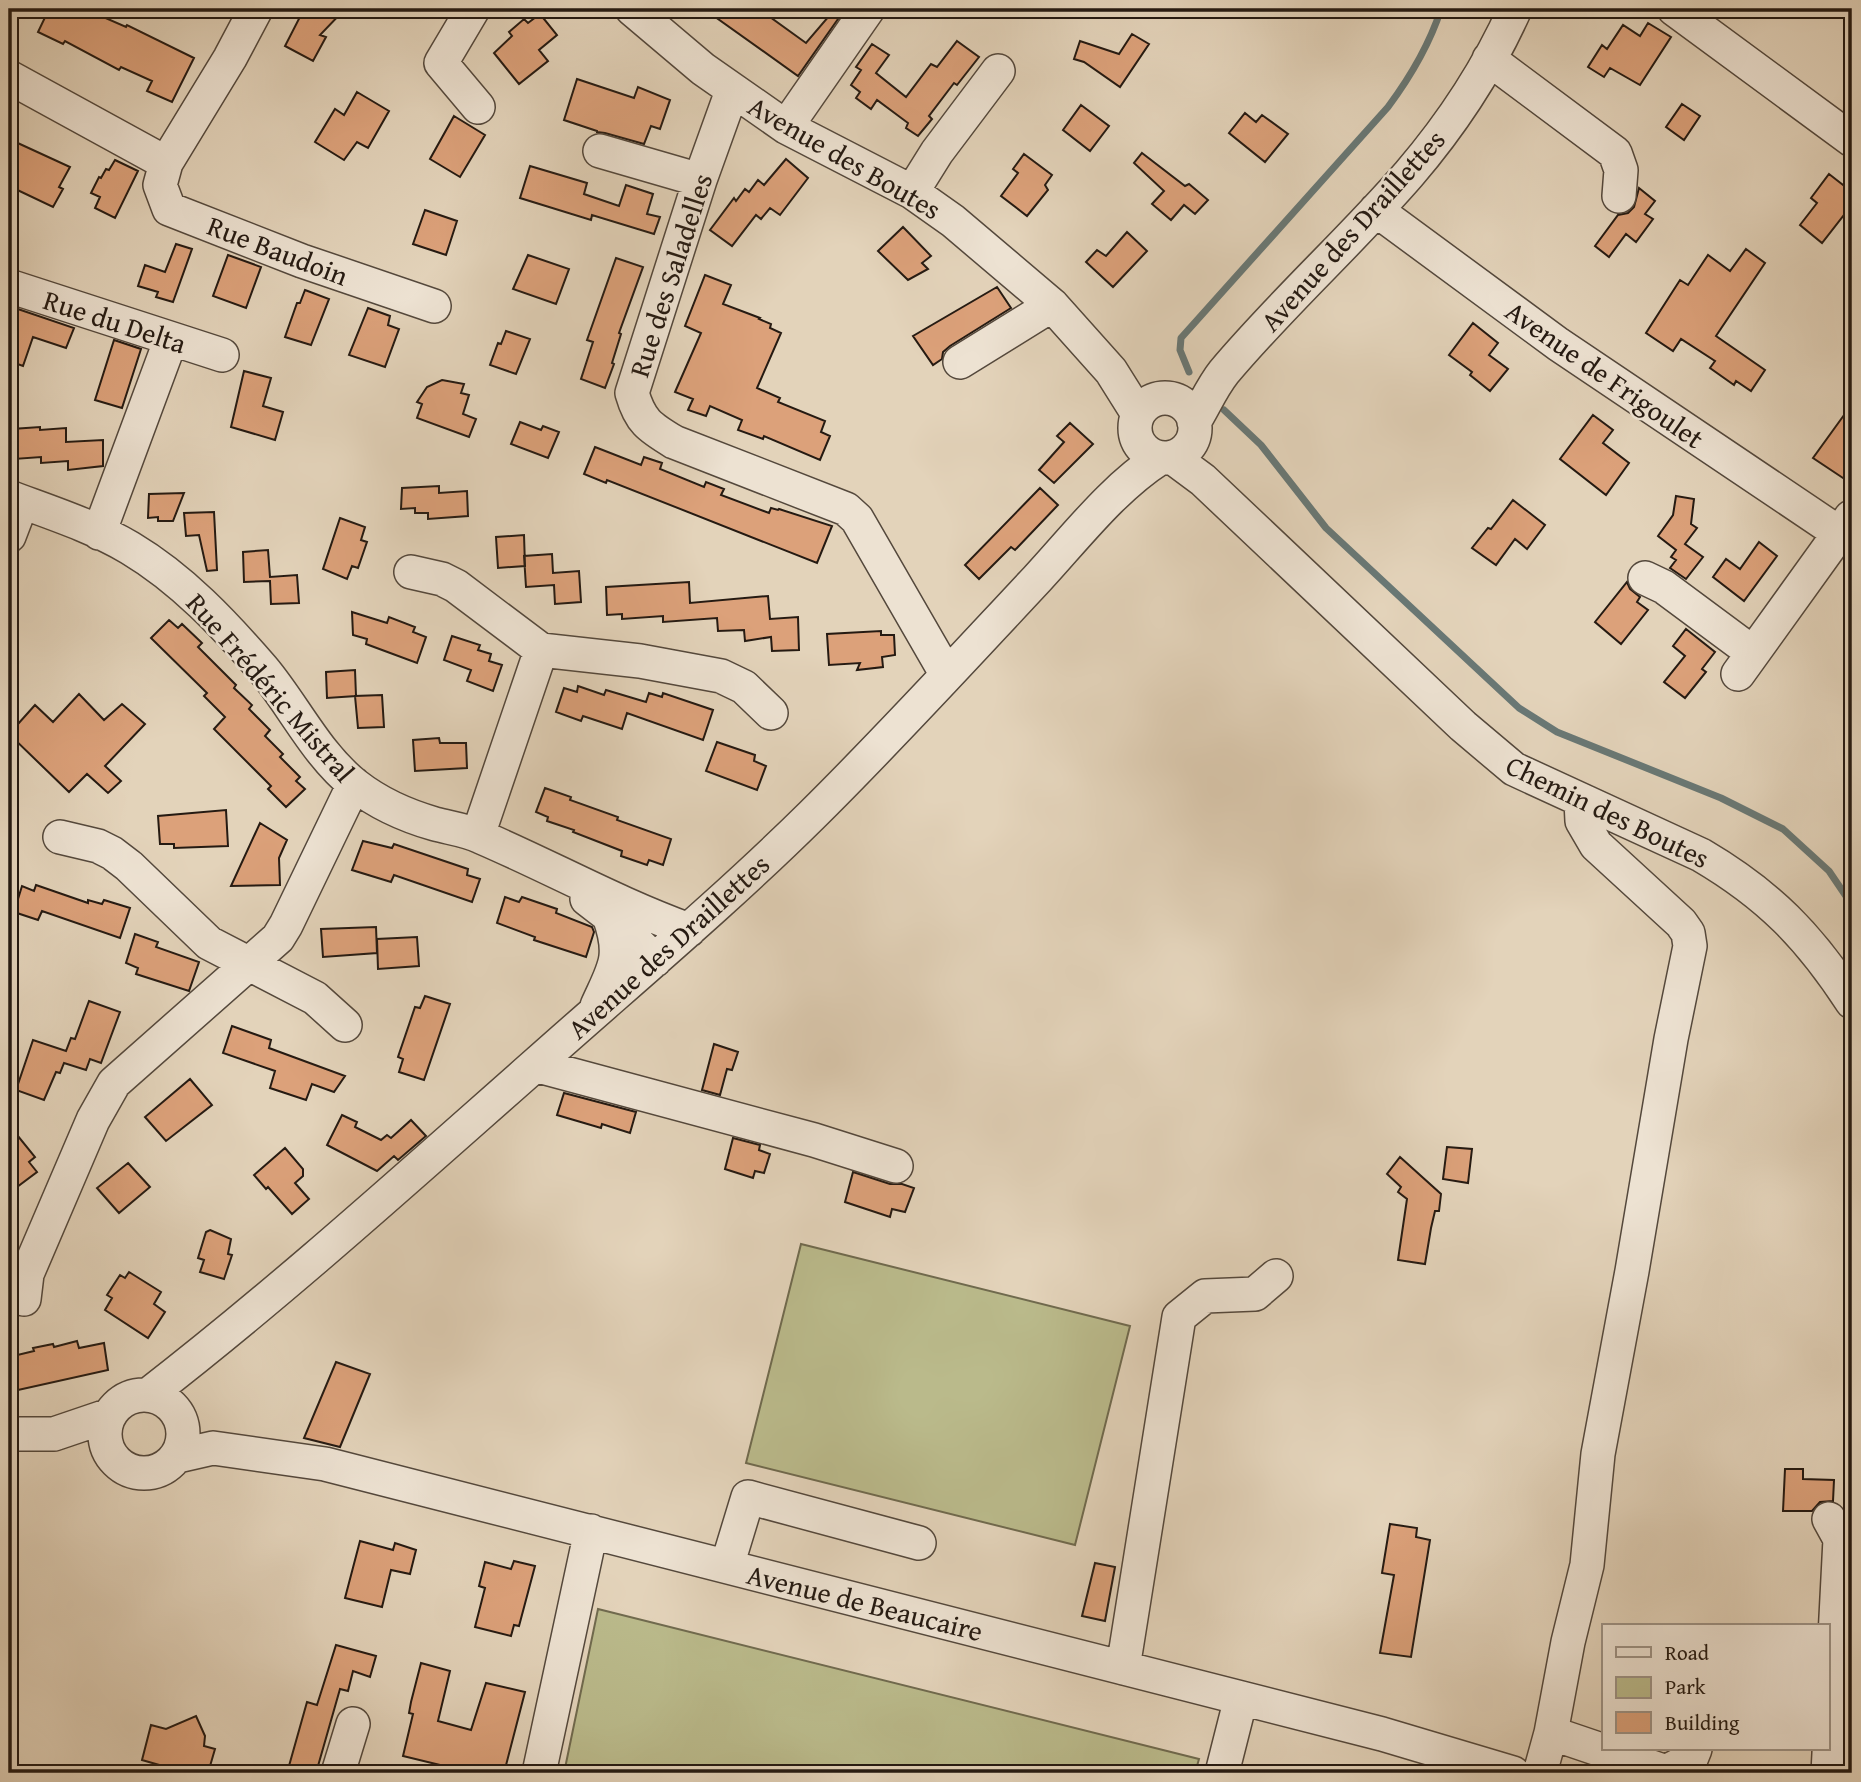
<svg xmlns="http://www.w3.org/2000/svg" width="1861" height="1782" font-family="'Gentium Book Plus',serif">
<style>
.green{fill:#baba8b;stroke:#706a4e;stroke-width:2}
.lines{fill:none;stroke-linecap:round;stroke-linejoin:round}
.stream{stroke:#697875;stroke-width:7}
.building{fill:#dca17a;stroke:#251a12;stroke-width:2}
.minor-casing{stroke:#54483c;stroke-width:36}
.minor{stroke:#ede2d2;stroke-width:33}
.labels{text-anchor:middle;dominant-baseline:central;stroke-width:5;stroke-linejoin:round;paint-order:stroke}
.street-label{font-size:28px;fill:#251a12;stroke:#ede2d2}
</style>
<rect width="100%" height="100%" fill="#e3d3ba"/>
<filter id="stains"><feTurbulence type="fractalNoise" baseFrequency=".00286" numOctaves="4"/><feColorMatrix values="0 0 0 0 .2 0 0 0 0 .09 0 0 0 0 .02 0 0 0 .5 -.17"/></filter>
<radialGradient id="worn" r=".72"><stop offset=".6" stop-color="#630" stop-opacity="0"/><stop offset="1" stop-color="#630" stop-opacity=".3"/></radialGradient>
<path class="green" d="M801 1244 1130 1326 1075 1545 746 1463Z
M598 1609 1199 1759 1195 1773H564Z"/>
<g class="lines">
<path class="stream" d="M1189 372 1180 350 1181 338 1388 107C1411 76 1429 46 1441 9
M1224 410 1261 445 1326 528 1519 708 1557 732 1721 798 1783 829 1829 871 1852 905"/>
</g>
<path class="building" d="M49 9H85L126 27 127 25 194 58 172 102 147 91 152 81 121 67 119 70 65 41 63 44 38 32Z
M304 9H345L320 35 326 37 313 61 285 46Z
M704 9H759L806 43 835 9H845L798 76Z
M540 14 557 35 539 50 548 61 519 84 494 53 512 36 509 32 524 19 528 23Z
M1648 23 1671 37 1640 85 1610 68 1604 77 1588 67 1602 45 1607 49 1623 25 1640 36Z
M1132 34 1149 44 1120 87 1084 62 1074 59 1080 41 1119 54Z
M957 41 979 57 957 85 954 83 929 116 932 119 918 136 906 128 908 123 877 100 871 109 856 98 860 92 851 85 861 70 856 67 872 44 889 55 876 73 906 97 931 64 937 67Z
M577 79 634 98 638 87 670 100 660 129 651 126 644 144 605 133 597 132V131L564 120Z
M357 92 389 111 368 148 357 142 344 160 315 142 335 109 344 115Z
M1682 104 1700 116 1684 140 1666 127Z
M1081 105 1109 126 1090 151 1063 130Z
M1245 113 1256 122 1262 115 1288 134 1265 162 1229 133Z
M454 116 485 135 460 177 430 159Z
M9 139 70 167 59 187 63 189 53 207 9 186Z
M1142 153 1185 186 1189 184 1208 200 1195 214 1184 205 1171 220 1152 204 1164 191 1134 163Z
M1024 154 1052 175 1045 185 1048 190 1027 216 1001 196 1018 173 1013 169Z
M786 159 808 178 780 215 770 208 761 219 756 215 732 246 710 230 734 198 736 201 745 189 749 192 758 180 764 185Z
M115 160 138 171 115 218 95 208 100 197 91 193 99 177 101 178 106 169 109 170Z
M530 166 587 183 584 194 619 206 626 185 653 194 647 214 660 217 654 234 592 215 591 220 520 198Z
M1829 174 1852 192V221L1844 215 1822 243 1800 225 1817 203 1811 198Z
M1639 188 1655 201 1645 214 1653 219 1636 242 1626 234 1609 257 1595 246 1618 215 1628 213 1634 207Z
M425 210 457 221 446 255 413 244Z
M903 227 931 256 922 263 928 269 908 280 878 251Z
M1127 232 1147 251 1113 287 1086 262 1097 250 1106 256Z
M176 244 192 249 173 302 156 297 158 292 138 286 145 265 165 272Z
M1746 249 1765 263 1716 336 1765 370 1751 391 1736 381 1734 385 1710 368 1715 361 1681 339 1673 351 1646 333 1680 280 1688 285 1708 255 1730 271Z
M228 255 261 267 246 308 213 296Z
M528 255 569 269 556 304 513 289Z
M616 258 643 267 619 333 621 334 612 363 614 364 605 388 581 379 593 342 587 340Z
M705 275 731 285 723 304 760 318 759 319 771 324 770 328 781 333 757 388 780 398 778 402 825 421 821 432 830 436 820 460 764 436 763 439 738 430 742 420 710 406 706 416 688 410 693 399 675 392 701 333 685 326Z
M997 287 1011 308 950 346 943 352 942 359 933 365 913 336Z
M305 290 329 299 311 345 285 337 297 303H300Z
M9 306 74 328 66 348 33 337 23 366 9 361V354L16 335 9 333Z
M368 308 390 316 388 325 399 329 385 367 349 355Z
M1473 323 1498 343 1489 355 1508 369 1490 391 1470 375 1472 372 1449 355Z
M506 331 530 339 516 374 490 365 498 343 501 344Z
M114 340 141 349 122 408 95 400Z
M244 371 271 378 263 406 283 412 275 440 231 427Z
M442 380 464 384 461 393 469 395 463 414 476 419 469 437 417 418 422 404 417 402 427 387Z
M1852 404V484L1813 458Z
M1593 415 1613 430 1603 443 1629 463 1606 495 1560 459Z
M520 422 541 430 543 426 559 432 548 458 511 444Z
M1070 423 1093 444 1054 483 1039 470 1064 442 1057 436Z
M40 427V430L66 428V442L103 440V466L68 470V461L41 463V457L14 459 12 429Z
M595 447 641 465 644 457 662 463 660 469 704 487 706 482 724 489 721 495 769 513 771 508 778 510 779 509 832 526 817 563 607 480 606 483 584 474Z
M439 486V493L467 491 468 516 428 519V513H415V508L401 509 402 488Z
M1040 488 1058 505 1015 550 1011 547 979 579 965 565Z
M184 493 173 521H158V517L148 518 149 494Z
M1676 496 1694 499 1691 524 1697 528 1685 544 1703 557 1686 579 1670 568 1676 560 1671 557 1676 550 1658 536 1673 515Z
M1513 500 1545 525 1527 549 1515 539 1496 565 1472 548 1488 528 1491 529Z
M214 512 217 570 207 571 199 535 186 536 184 513Z
M340 518 365 527 361 540 367 542 358 568 352 566 347 579 323 569Z
M524 535 525 566 498 568 496 537Z
M1759 542 1777 556 1744 601 1713 577 1726 559 1740 569Z
M268 550 270 577 297 575 299 603 271 604 270 581 244 582 243 552Z
M552 554 553 573 579 571 581 602 555 604 554 585 526 587 524 556Z
M689 582 690 603 768 596 770 619 798 617 799 650 772 651 771 637 745 641 744 630 718 631 717 618 663 622V616L622 619V614L607 615 606 587Z
M1627 582 1630 589 1640 597 1637 602 1648 610 1621 644 1595 622Z
M352 612 387 623 389 617 415 627 413 632 426 637 417 663 366 644 367 639 353 635Z
M169 620 178 628 182 624 202 643 198 647 236 685 234 688 252 705 249 709 270 730 265 736 283 754 280 757 300 777 296 781 305 789 286 807 268 789 271 786 214 729 225 717 204 696 207 693 151 638Z
M1686 629 1715 652 1702 669 1706 672 1685 698 1664 682 1685 656 1673 646Z
M881 631V635H894L895 655 882 657 883 667 857 670 860 663 829 665 827 634Z
M452 636 480 645 478 650 491 654 489 661 502 665 493 691 467 681 471 670 444 660Z
M355 670 356 696 327 698 326 672Z
M578 686 604 695 606 690 646 702 649 693 662 697 663 693 713 710 703 740 627 713 622 729 583 716 581 721 556 712 564 688 577 692Z
M79 694 104 720 122 704 145 724 105 766 121 781 108 793 87 774 69 792 9 734 35 705 53 722Z
M382 695 384 727 358 728 355 696Z
M439 738 440 743H466L467 768 415 771 413 740Z
M717 742 755 755 754 761 766 766 757 790 706 771Z
M545 788 571 797 570 800 618 817 617 820 671 839 663 865 649 860 647 865 621 856 622 851 573 832 574 830 547 821 548 817 536 812Z
M226 810 228 846 174 848V844H160L158 816Z
M260 823 287 840 279 858 280 885 231 886Z
M363 841 392 848 394 844 468 869 467 875 480 879 472 902 394 875 391 882 352 870Z
M36 885 88 903V900L102 904 104 900 130 908 120 938 42 911 38 920 14 912 22 886 34 891Z
M505 897 519 902 522 897 557 909 556 913 592 927 594 932 586 957 534 940 535 937 497 923Z
M376 927 377 953 323 957 321 929Z
M135 934 158 942 156 947 199 962 189 991 136 974 138 968 126 963Z
M417 937 419 966 378 969 377 939Z
M425 996 450 1004 424 1080 399 1072 403 1059 398 1057 415 1007 420 1008Z
M89 1001 120 1012 101 1063 90 1059 86 1070 64 1063 60 1073 56 1072 44 1100 16 1090 33 1040 66 1051 71 1038 75 1039Z
M232 1026 271 1040 269 1048 345 1076 334 1092 312 1084 306 1100 270 1088 275 1071 223 1053Z
M714 1044 738 1052 732 1070 727 1069 720 1095 702 1090Z
M190 1079 212 1105 166 1141 145 1117Z
M564 1093 636 1112 630 1133 602 1124 601 1128 557 1115Z
M342 1115 357 1122 355 1127 381 1140 387 1135 391 1138 411 1120 426 1136 398 1160 394 1156 377 1171 327 1145Z
M9 1125 35 1157 29 1162 37 1172 9 1193Z
M733 1138 760 1145 759 1150 770 1154 764 1173 755 1171 753 1178 725 1169Z
M1447 1147 1472 1149 1468 1183 1443 1179Z
M285 1148 303 1169V1176L295 1183 309 1199 292 1214 268 1187 266 1189 254 1175Z
M1400 1157 1441 1194 1439 1211H1435L1431 1228 1425 1264 1398 1260 1407 1199 1398 1192 1401 1187 1387 1174Z
M128 1163 150 1187 119 1213 97 1188Z
M853 1172 890 1184H902L914 1188 905 1212 892 1209 890 1217 845 1202Z
M210 1230 231 1239 228 1254 232 1255 224 1279 200 1272 204 1260 198 1258 206 1232Z
M129 1272 161 1292 154 1304 165 1312 148 1338 105 1310 112 1298 107 1295 120 1275 125 1278Z
M77 1341 79 1348 104 1343 108 1370 9 1392V1357L34 1351 33 1348 53 1344 54 1347Z
M336 1362 370 1374 340 1447 304 1438Z
M1785 1469H1803V1479L1834 1480 1833 1501 1820 1502 1812 1511H1783Z
M1390 1524 1417 1528 1416 1537 1430 1540 1411 1657 1380 1653 1394 1575 1382 1573Z
M360 1541 393 1550 395 1543 416 1550 410 1574 391 1570 382 1607 345 1598Z
M514 1561 535 1566 519 1626 514 1625 511 1636 475 1627 485 1588 479 1586 485 1562 511 1569Z
M1095 1563 1115 1567 1105 1621 1082 1616Z
M336 1645 376 1656 370 1677 353 1671 348 1691 340 1689 316 1773H287L307 1702 317 1705Z
M421 1663 450 1671 438 1721 471 1730 486 1683 525 1692 504 1773H473L403 1756 413 1714 409 1713 411 1702Z
M196 1716 205 1736 204 1746 215 1749 208 1773H187L142 1760 151 1725 166 1729Z"/>
<g class="lines">
<g class="minor-casing">
<path id="minor" d="M256 9 230 58 166 163 160 185 169 209 302 261 434 306
M473 9 441 63 478 107
M632 9 703 69 786 127 912 192 953 221 1052 305 1111 371 1138 414
M1674 9 1852 140
M1489 59 1615 153 1621 170 1619 196
M9 77 166 163
M732 91 700 180 632 393C640 421 649 427 674 442L846 509 857 519 947 675
M786 127 868 9
M600 151 700 180
M912 192 937 152 998 71
M1376 210 1558 344 1839 533
M9 286 222 355
M960 362 1052 305
M1135 428a30 30 0 1 1 60 0a30 30 0 1 1-60 0Z
M1194 422C1204 406 1212 387 1224 372 1282 303 1350 242 1409 174 1451 125 1489 67 1515 9
M1172 457 1203 480 1463 726 1514 769 1701 855C1769 895 1809 936 1852 1002
M9 497C49 512 93 526 130 548 182 579 224 624 263 669 294 706 316 754 355 785 378 803 407 816 435 824 450 828 467 830 481 837 551 867 617 904 689 930
M99 533 171 339
M9 536 22 502
M411 572 442 579 456 586 541 650 640 661 721 676 744 687 771 713
M1645 578 1664 587 1753 653
M1738 674 1851 517
M478 835 541 650
M60 837 98 846 112 853 129 866 209 943 315 998 345 1025
M587 899 609 916 655 960
M597 1006C614 968 624 958 609 916
M535 1065 814 1140 896 1166
M24 1299 27 1274 93 1120 114 1083 278 938 286 925 354 784
M105 1434a39 39 0 1 1 78 0a39 39 0 1 1-78 0Z
M148 1395C281 1292 407 1178 534 1066 627 983 723 903 812 815 889 739 963 658 1037 579 1075 538 1113 488 1160 458
M9 1434H54L110 1415
M178 1456 213 1448 325 1464 1382 1734 1513 1773
M727 1566 748 1497 919 1543
M1123 1668 1179 1317 1205 1296 1255 1294 1276 1276
M1551 1733 1666 1772 1691 1759 1695 1749
M338 1773 353 1724
M539 1773 591 1531
M1222 1773 1241 1698
M1540 1773 1551 1733 1568 1642 1587 1565 1598 1454 1632 1271 1671 1039 1690 946 1688 933 1681 923 1596 845 1582 821 1581 801
M1828 1773 1840 1539 1829 1519"/>
</g>
<use href="#minor" class="minor"/>
</g>
<g class="labels">
<g class="street-label">
<text transform="translate(845 157) rotate(30)">Avenue des Boutes</text>
<text transform="translate(1352 230) rotate(-48)">Avenue des Draillettes</text>
<text transform="translate(278 250) rotate(21)">Rue Baudoin</text>
<text transform="translate(670 275) rotate(-72)">Rue des Saladelles</text>
<text transform="translate(115 321) rotate(18)">Rue du Delta</text>
<text transform="translate(1605 374) rotate(35)">Avenue de Frigoulet</text>
<text transform="translate(271 687) rotate(49)">Rue Frédéric Mistral</text>
<text transform="translate(1608 811) rotate(26)">Chemin des Boutes</text>
<text transform="translate(668 946) rotate(-42)">Avenue des Draillettes</text>
<text transform="translate(865 1602) rotate(14)">Avenue de Beaucaire</text>
</g>
</g>
<rect width="1861" height="1782" fill="none" stroke="#e3d3ba" stroke-width="35"/>
<rect x="10" y="10" width="1840" height="1761" fill="none" stroke="#251a12" stroke-width="3.5"/>
<rect x="18" y="18" width="1826" height="1747" fill="none" stroke="#251a12" stroke-width="2"/>
<rect x="1602" y="1624" width="228" height="126" fill="#ede2d2" stroke="#9d9285" stroke-width="2"/>
<rect x="1616" y="1647" width="35" height="10" fill="#ede2d2" stroke="#9d9285" stroke-width="2"/>
<text x="1665" y="1660" font-size="21" fill="#251a12">Road</text>
<rect x="1616" y="1677" width="35" height="21" fill="#baba8b" stroke="#9d9285" stroke-width="2"/>
<text x="1665" y="1694" font-size="21" fill="#251a12">Park</text>
<rect x="1616" y="1712" width="35" height="21" fill="#dca17a" stroke="#9d9285" stroke-width="2"/>
<text x="1665" y="1730" font-size="21" fill="#251a12">Building</text>
<rect width="100%" height="100%" filter="url(#stains)"/>
<rect width="100%" height="100%" fill="url(#worn)"/>
</svg>
